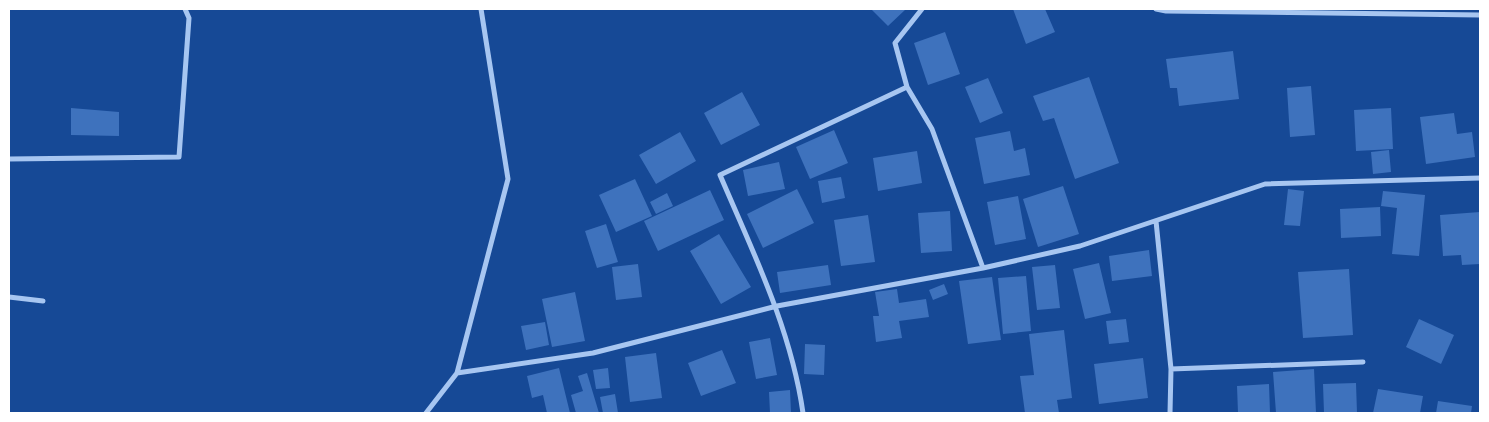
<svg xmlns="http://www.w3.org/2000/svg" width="1489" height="422" font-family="Lato,sans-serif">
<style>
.building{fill:#3e72bd}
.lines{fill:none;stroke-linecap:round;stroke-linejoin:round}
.minor{stroke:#a7c6f1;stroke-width:5}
</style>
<rect width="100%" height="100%" fill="#164996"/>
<path class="building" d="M871 9H906L888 26Z
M1013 9H1045L1055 32 1026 44Z
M945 32 960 74 928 85 914 43Z
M1233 51 1239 99 1179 106 1177 88H1170L1166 59Z
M1089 77 1119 163 1075 179 1054 118 1043 121 1033 96Z
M988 78 1003 113 980 123 965 87Z
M1311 86 1315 135 1290 137 1287 88Z
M742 92 760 125 721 145 704 113Z
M71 108 119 112V136L71 135Z
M1391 108 1393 149 1356 151 1354 110Z
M1454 113 1457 134 1472 132 1475 157 1426 164 1420 117Z
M834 130 848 163 810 179 796 147Z
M1010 131 1014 151 1025 148 1030 175 984 184 975 138Z
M680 132 696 161 656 184 639 155Z
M1389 150 1391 172 1373 174 1371 152Z
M917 151 922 183 878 191 873 158Z
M779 162 785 189 748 196 743 170Z
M841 177 845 198 822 203 818 181Z
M635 179 652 216 616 232 599 195Z
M1063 186 1079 234 1038 247 1023 199Z
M797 189 814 223 763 248 747 214Z
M1288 189 1304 191 1300 226 1284 225Z
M710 190 724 220 658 251 644 221Z
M1383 191 1425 195 1419 256 1392 254 1397 208 1381 206Z
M667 193 673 206 656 214 650 202Z
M1018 196 1026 239 995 245 987 202Z
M1380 207 1381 236 1341 238 1340 209Z
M950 211 952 251 921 253 918 213Z
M1480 212V264L1462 265 1461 255 1443 256 1440 215Z
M868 215 875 262 841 266 834 220Z
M606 224 618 262 597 268 585 231Z
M719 234 751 287 721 304 690 251Z
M1149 250 1152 276 1112 281 1109 256Z
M1099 263 1111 313 1085 319 1073 269Z
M638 264 642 297 616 300 612 267Z
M828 265 831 285 780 293 777 272Z
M1055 265 1060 308 1037 310 1032 267Z
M1349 269 1353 335 1303 338 1298 272Z
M1026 276 1031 331 1003 334 998 278Z
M992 277 1001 340 968 344 959 281Z
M944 284 948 294 933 300 929 290Z
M897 289 899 303 926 299 929 317 899 321 902 338 876 342 873 316H879L875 292Z
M575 292 585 341 552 347 542 299Z
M1126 319 1129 342 1109 344 1106 321Z
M1419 319 1454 335 1441 364 1406 347Z
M545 322 549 345 526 350 521 326Z
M1064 330 1072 398 1057 400 1059 413H1025L1020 376 1034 375 1029 334Z
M770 338 777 375 756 379 749 342Z
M805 344 825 345 824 375 804 374Z
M722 350 736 383 701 396 688 363Z
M656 353 662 398 630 402 625 357Z
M1143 358 1148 398 1099 404 1094 364Z
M559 368 570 413H547L543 395 532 398 527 376Z
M608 368 610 388 596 389 593 370Z
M1314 369 1316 413H1276L1273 372Z
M587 373 599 413H576L571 395 583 391 578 376Z
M1356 383 1357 413H1324L1323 384Z
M1269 384 1270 413H1238L1237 386Z
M1378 389 1423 396 1420 413H1373Z
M790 390 791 413H770L769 392Z
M615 394 618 413H603L600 397Z
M1438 401 1472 406 1471 413H1436Z"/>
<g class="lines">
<path class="minor" d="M922 9 895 43 907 87 932 129 983 268
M1156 9 1166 11 1480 15
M9 159 179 157 189 18 185 9
M1156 221 1171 369 1170 413
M9 297 43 301
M1171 369 1363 362
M457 373 593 353 777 306 983 268 1080 246 1265 184 1480 178
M426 413 457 373 508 179 481 9
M803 413C791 329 753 252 720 175L907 87"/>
</g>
<rect width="1489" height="422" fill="none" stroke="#ffffff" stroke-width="20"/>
</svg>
